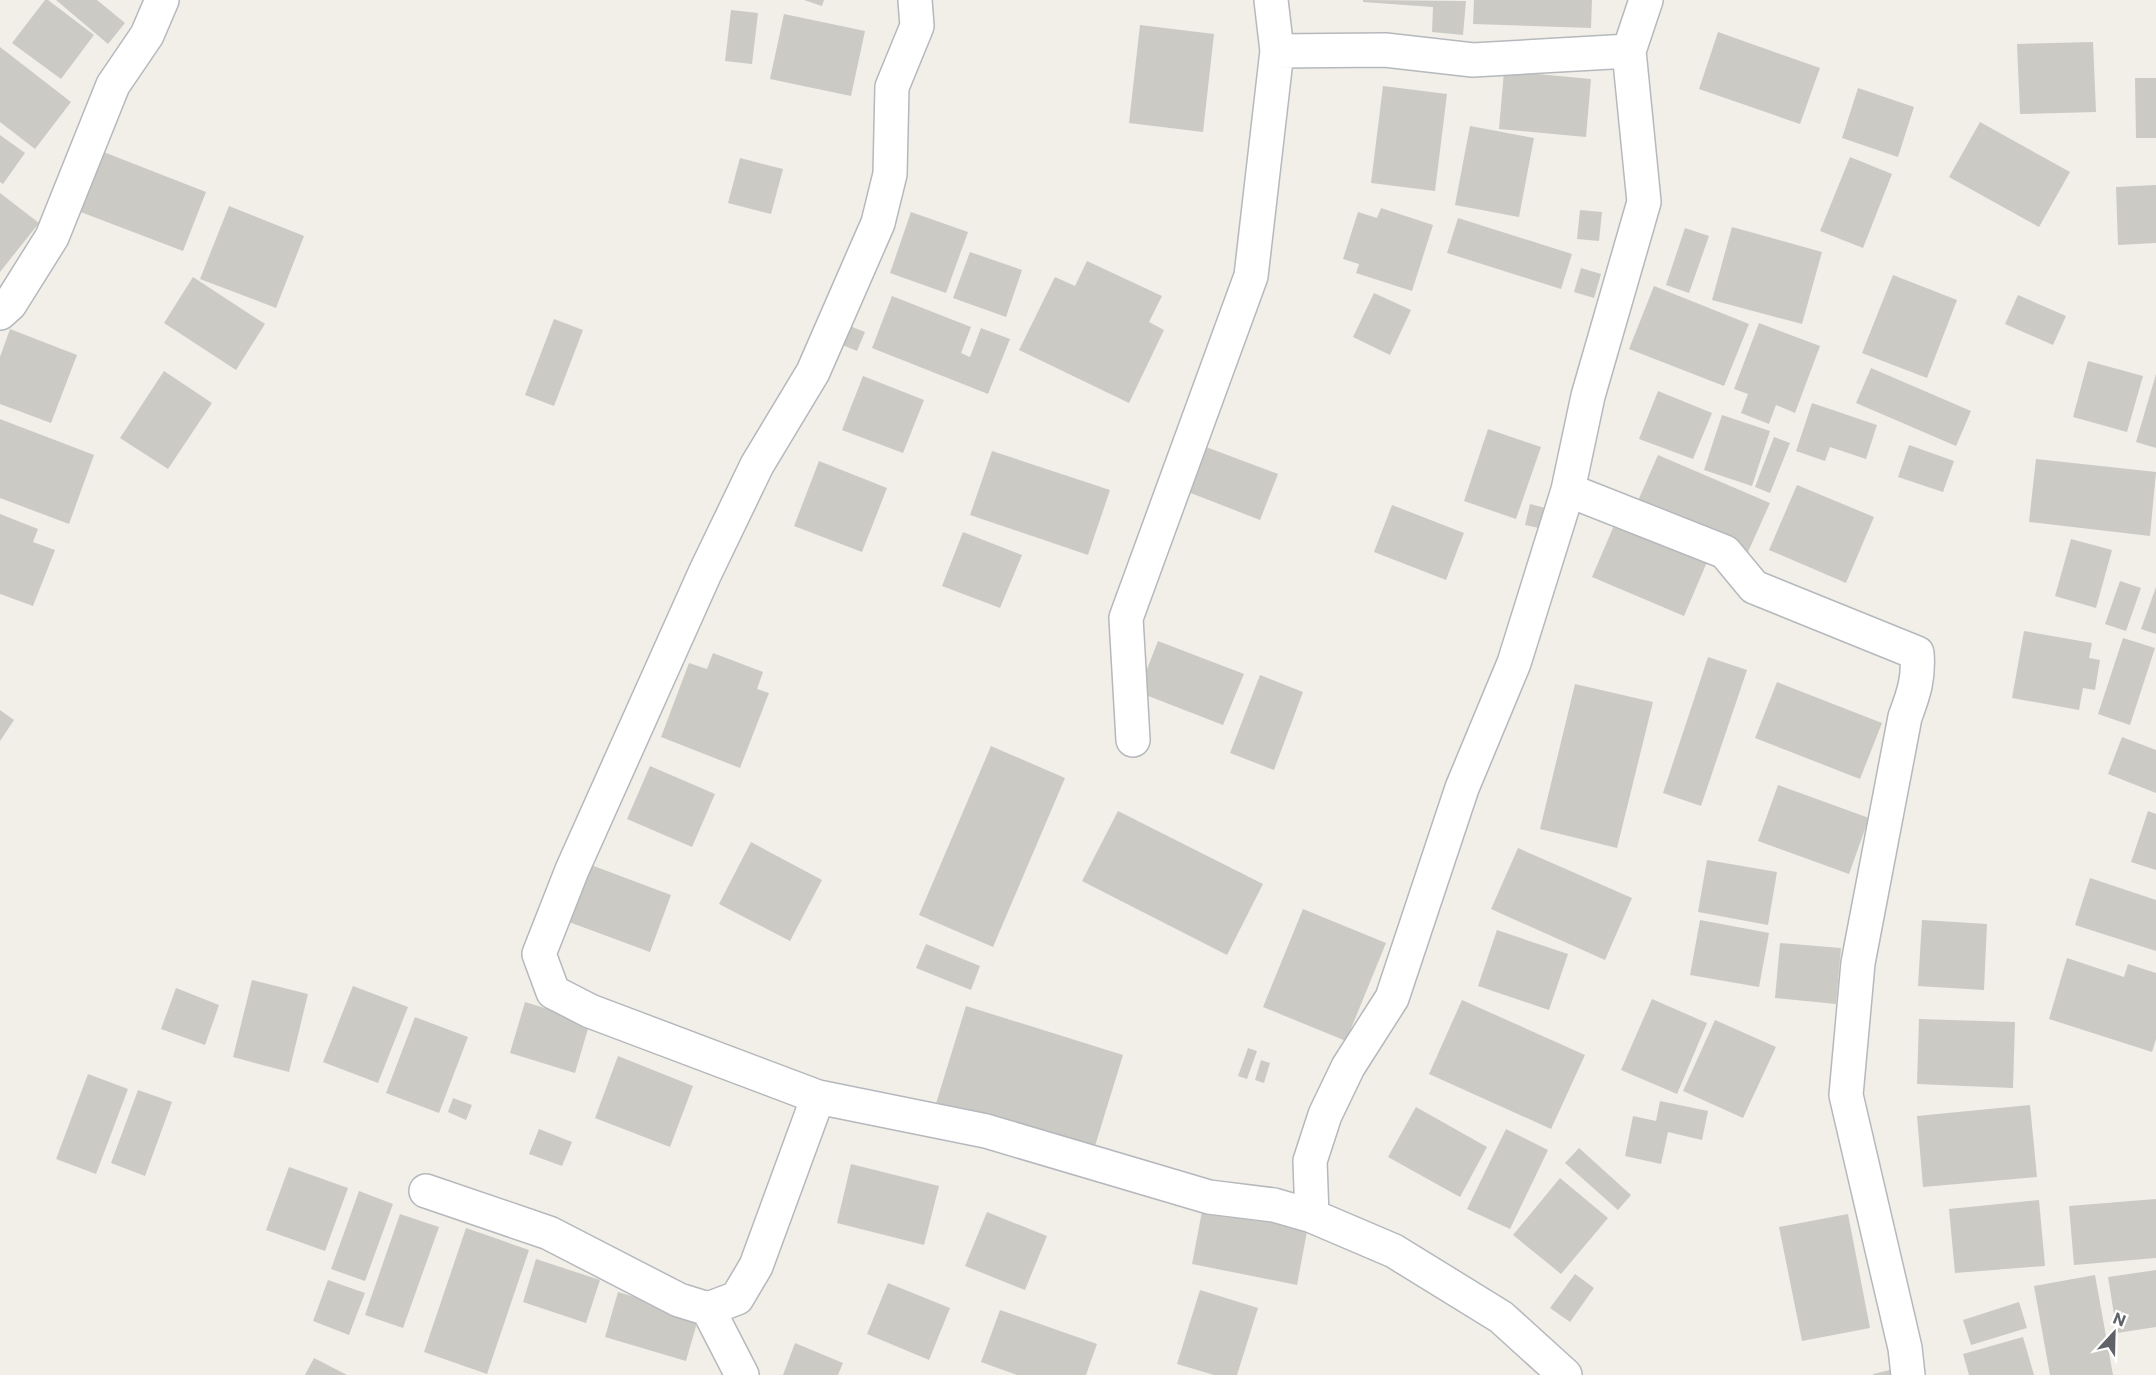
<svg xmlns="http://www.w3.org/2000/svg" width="2156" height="1375" font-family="Commissioner,sans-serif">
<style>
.building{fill:#cccac5}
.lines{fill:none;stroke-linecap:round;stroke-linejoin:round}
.minor-casing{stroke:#b5b8bc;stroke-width:36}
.minor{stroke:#fff;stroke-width:33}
</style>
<rect width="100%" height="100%" fill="#f1efe8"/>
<path class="building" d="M45 0H48L94 35 61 79 12 43Z
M56 0H97L125 23 108 44Z
M804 0H824L822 6Z
M1363 0 1466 1 1463 35 1432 32 1433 7 1363 2Z
M1474 0H1592L1591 28 1473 24Z
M731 10 758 13 752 64 725 61Z
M784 14 865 31 851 96 770 79Z
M1140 25 1214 34 1203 132 1129 123Z
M1718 32 1820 68 1800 124 1699 89Z
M2093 42 2096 112 2020 114 2017 44Z
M0 47 71 102 35 149 0 122Z
M1504 71 1591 79 1586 137 1499 129Z
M2135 78H2156V138H2136Z
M1383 86 1447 94 1435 191 1371 183Z
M1858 88 1914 107 1898 157 1842 138Z
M1980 122 2070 172 2039 227 1949 177Z
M1470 126 1534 138 1519 217 1455 205Z
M0 135 25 153 3 184 0 182Z
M101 151 206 192 183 251 78 211Z
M1850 157 1892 174 1863 248 1820 231Z
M740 158 783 169 771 214 728 203Z
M2156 185V243L2118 245 2116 187Z
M0 193 39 223 0 272Z
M229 206 304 236 276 308 200 279Z
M1381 208 1433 225 1412 291 1356 273 1359 264 1343 259 1358 212 1377 218Z
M1580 210 1602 212 1599 241 1577 239Z
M911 212 968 232 946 293 890 273Z
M1458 218 1572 254 1561 289 1447 253Z
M1732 227 1822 252 1802 324 1712 300Z
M1685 228 1709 236 1689 293 1666 285Z
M970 252 1022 270 1006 317 953 298Z
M1087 261 1162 296 1149 322 1164 330 1129 403 1019 350 1055 277 1075 286Z
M1581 268 1601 274 1594 298 1574 292Z
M1893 275 1957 300 1927 378 1862 353Z
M193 277 265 324 236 370 164 323Z
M1654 286 1749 324 1724 386 1629 349Z
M1374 293 1411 310 1390 355 1353 337Z
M2018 295 2066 316 2053 345 2005 324Z
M892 296 971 327 961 353 970 357 981 328 1010 339 988 394 872 348Z
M554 319 583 330 554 406 525 395Z
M837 321 865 332 857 351 830 340Z
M1759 323 1820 346 1795 413 1776 405 1769 424 1741 413 1748 394 1734 389Z
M10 329 77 355 51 423 0 404V357Z
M2088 361 2143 376 2127 432 2073 417Z
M1871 368 1971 411 1956 446 1856 403Z
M164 371 212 403 168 469 120 438Z
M2156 374V448L2136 442Z
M863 376 924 400 903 453 842 430Z
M1658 391 1712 413 1693 459 1639 439Z
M1812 403 1877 425 1866 459 1830 447 1825 461 1796 451Z
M1722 415 1770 431 1752 486 1704 470Z
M0 419 94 455 69 524 0 498Z
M1488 429 1541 447 1516 519 1464 501Z
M1774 437 1790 443 1770 493 1755 487Z
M1909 445 1954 461 1943 492 1898 477Z
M1206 447 1278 474 1260 520 1188 492Z
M992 451 1110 490 1088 555 970 515Z
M1658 455 1770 503 1748 552 1637 503Z
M2036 459 2156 472 2150 536 2029 522Z
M819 461 887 488 862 552 794 526Z
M1797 485 1874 517 1846 583 1769 550Z
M1530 504 1553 510 1548 530 1525 525Z
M1392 505 1464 533 1446 580 1374 552Z
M0 514 38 529 33 542 55 550 33 606 0 594Z
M1618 516 1710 555 1684 616 1592 577Z
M963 532 1022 555 1000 608 942 586Z
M2071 539 2112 550 2096 608 2055 596Z
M2120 581 2141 588 2126 631 2105 624Z
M2156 587V634L2141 629Z
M2024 631 2092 643 2089 658 2100 660 2095 690 2083 688 2079 710 2012 698Z
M2123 638 2155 648 2130 725 2098 714Z
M1158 641 1244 674 1223 725 1138 692Z
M713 653 763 672 757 689 769 693 740 768 661 737 689 663 707 669Z
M1708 657 1747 670 1701 806 1663 793Z
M1260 675 1303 692 1274 770 1230 753Z
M1777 682 1882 723 1860 779 1755 738Z
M1575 684 1653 702 1617 848 1540 829Z
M0 710 14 720 0 741Z
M2122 737 2156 750V793L2108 774Z
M991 746 1065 778 993 947 919 915Z
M650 766 715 794 692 847 627 819Z
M1778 785 1869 818 1849 874 1758 841Z
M1118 811 1263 884 1227 955 1082 881Z
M2148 811 2156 814V870L2131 862Z
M751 842 822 880 790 941 719 904Z
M1518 848 1632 898 1605 960 1491 909Z
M1707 860 1777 872 1768 925 1698 912Z
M591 865 671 895 650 952 569 922Z
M2090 878 2156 900V951L2075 925Z
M1303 909 1386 943 1346 1041 1263 1007Z
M1700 920 1769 933 1759 987 1690 975Z
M1922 920 1987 924 1984 990 1918 986Z
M1497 930 1568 954 1549 1010 1478 986Z
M1780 943 1841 948 1836 1004 1775 998Z
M926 944 980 966 971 990 916 968Z
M2067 958 2124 977 2128 964 2156 973V1039L2152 1052 2049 1019Z
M252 980 308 994 289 1072 233 1057Z
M353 986 408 1007 378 1083 323 1062Z
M176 988 219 1005 205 1045 161 1029Z
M1652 999 1707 1023 1677 1094 1621 1070Z
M1462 1000 1585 1055 1551 1129 1429 1074Z
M525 1002 590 1022 575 1073 510 1053Z
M966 1006 1123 1055 1091 1159 934 1110Z
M415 1017 468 1037 439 1113 386 1093Z
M1919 1019 2015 1022 2013 1088 1917 1084Z
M1715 1020 1776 1047 1743 1118 1683 1091Z
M1248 1048 1257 1051 1247 1079 1238 1076Z
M618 1056 693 1086 670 1147 595 1118Z
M1261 1060 1270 1063 1264 1083 1255 1080Z
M88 1074 128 1089 96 1174 56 1159Z
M138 1090 172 1102 145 1176 111 1163Z
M453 1098 472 1105 466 1120 448 1112Z
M1660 1101 1708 1111 1702 1140 1668 1132 1661 1164 1625 1156 1633 1116 1656 1121Z
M2030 1105 2037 1177 1923 1187 1917 1116Z
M1416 1107 1487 1147 1460 1197 1388 1157Z
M539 1129 572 1142 562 1166 529 1154Z
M1506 1129 1548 1150 1510 1229 1467 1209Z
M1579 1148 1631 1195 1618 1210 1565 1163Z
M851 1164 939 1186 924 1245 837 1223Z
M289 1167 348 1188 325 1251 266 1230Z
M1560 1178 1608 1218 1561 1274 1513 1235Z
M359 1191 393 1204 365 1281 331 1269Z
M2156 1199V1258L2074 1265 2069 1206Z
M2039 1200 2045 1266 1955 1273 1949 1209Z
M1203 1206 1308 1226 1297 1285 1192 1264Z
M987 1212 1047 1236 1025 1290 965 1266Z
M400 1214 439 1227 403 1328 365 1315Z
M1848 1214 1870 1328 1802 1341 1779 1227Z
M466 1228 529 1250 487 1374 424 1352Z
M536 1259 600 1280 586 1323 523 1302Z
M2156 1270V1327L2117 1333 2108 1277Z
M1575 1274 1594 1288 1570 1322 1550 1308Z
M2095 1275 2113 1375H2050L2034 1286Z
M328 1280 365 1293 349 1335 313 1321Z
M888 1283 950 1308 929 1360 867 1334Z
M1200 1290 1258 1308 1237 1375H1214L1177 1364Z
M618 1292 699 1316 686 1361 605 1337Z
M2019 1302 2027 1328 1971 1345 1963 1320Z
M1000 1310 1097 1344 1086 1375H1017L981 1362Z
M2023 1337 2034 1375H1969L1963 1354Z
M795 1343 843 1363 838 1375H783Z
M314 1358 347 1375H305Z
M1894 1369 1896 1375H1873V1374Z"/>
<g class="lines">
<g class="minor-casing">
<path id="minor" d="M915 0 917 26 892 87 890 174 878 223 813 372 757 465 705 573 572 870 539 954 553 992 590 1011 818 1097 986 1131 1209 1197 1274 1205 1312 1216 1394 1251 1501 1317 1565 1375
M1271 0 1277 51 1385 50 1473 60 1629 51
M0 313 10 304 52 237 113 85 147 35 162 0
M1568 490 1725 552 1754 587 1917 653C1919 678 1914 693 1905 717L1858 963 1846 1095 1905 1348 1908 1375
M1133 740 1126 618 1251 276 1277 51
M426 1191 549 1233 679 1300 708 1309 742 1375
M1312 1216 1310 1161 1325 1115 1348 1067 1392 998 1462 788 1514 663 1568 490 1588 396 1644 202 1629 51 1646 0
M708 1309 737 1298 756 1266 818 1097"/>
</g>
<use href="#minor" class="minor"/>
</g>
<g transform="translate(2114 1333) rotate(22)" stroke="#ffffff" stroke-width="4.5" paint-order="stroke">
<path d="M0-4.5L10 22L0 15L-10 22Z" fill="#5f6368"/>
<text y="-9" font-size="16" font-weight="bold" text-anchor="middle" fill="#5f6368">N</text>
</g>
</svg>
